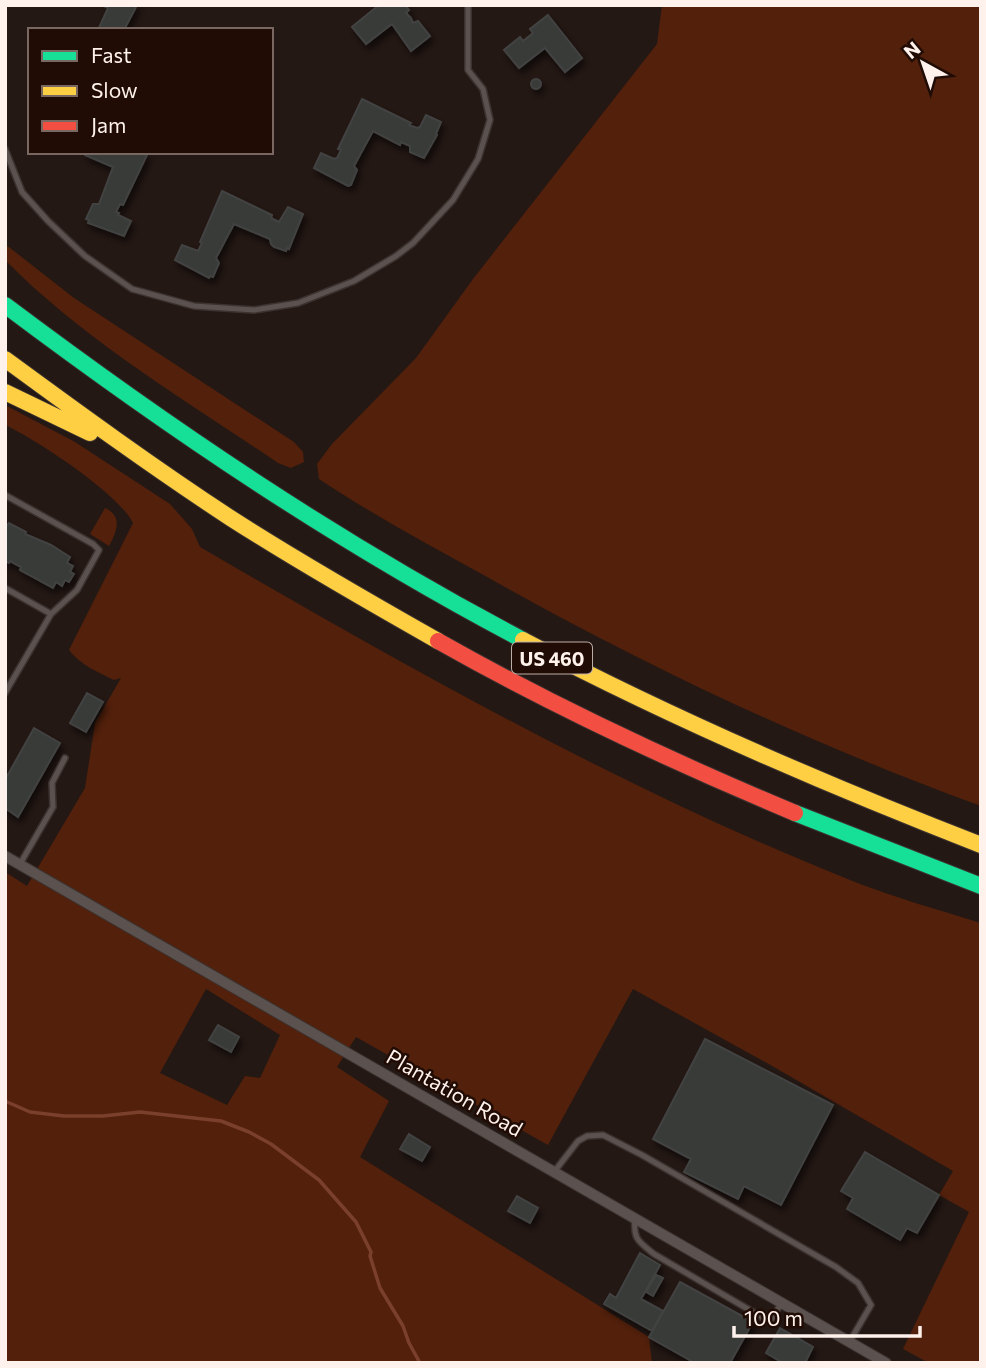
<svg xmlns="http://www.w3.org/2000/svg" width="986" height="1368" font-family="Commissioner,sans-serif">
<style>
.green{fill:#52200b;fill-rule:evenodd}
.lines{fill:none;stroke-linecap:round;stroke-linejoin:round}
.stream{stroke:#7a402c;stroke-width:3.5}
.building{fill:#383b39;stroke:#424342;stroke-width:2;filter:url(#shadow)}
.lane-casing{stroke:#3c3330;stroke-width:8}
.street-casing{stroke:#3c3330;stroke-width:12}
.fast-casing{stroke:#3c3330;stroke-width:18}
.slow-casing{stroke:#3c3330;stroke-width:18}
.jam-casing{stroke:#3c3330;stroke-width:18}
.lane{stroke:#5b524f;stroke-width:5}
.street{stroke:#5b524f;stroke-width:10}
.fast{stroke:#16e098;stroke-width:16}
.slow{stroke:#ffcf43;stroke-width:16}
.jam{stroke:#f24e42;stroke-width:16}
.labels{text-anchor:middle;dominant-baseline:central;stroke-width:5;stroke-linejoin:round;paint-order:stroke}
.shield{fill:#200c05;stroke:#bcada7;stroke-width:2}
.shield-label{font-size:19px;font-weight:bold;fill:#fff2ed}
.street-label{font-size:21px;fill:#fff2ed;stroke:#200c05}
</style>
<defs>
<filter id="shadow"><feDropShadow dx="3" dy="5" stdDeviation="3.5" flood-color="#0009"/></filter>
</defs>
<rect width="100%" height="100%" fill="#241814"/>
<path class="green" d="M662 5H981V806C811 744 647 667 489 578 431 546 373 515 319 479L317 464 332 444 416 358 473 279 657 44Z
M5 244 74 298 294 442 303 452 304 462 291 468 278 463C184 399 85 341 5 260Z
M5 405 75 442 170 504 192 529 200 547C412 670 626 791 855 882 896 898 939 910 981 923V1363H929L903 1349 969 1212 939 1195 953 1171 774 1067 633 989 548 1145 356 1037 337 1067 389 1101 360 1157 649 1337 652 1363H5V872L27 886 85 788 95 723 121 678 114 680C99 673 79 664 69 650L133 523C119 494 36 439 5 425ZM206 989 280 1035 260 1078 245 1076 227 1105 160 1073Z
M105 508C123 516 117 531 109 546L90 534Z"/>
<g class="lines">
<path class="stream" d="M5 1101 30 1112 64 1116H103L140 1112 221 1121 249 1132 271 1144 319 1180 356 1222 371 1252 370 1256 380 1288 403 1326 409 1343 420 1363"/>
</g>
<path class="building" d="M102 5H137L124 30H98L108 8Z
M379 5H405L409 10 406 13 411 18 413 23 418 21 430 36 411 51 392 24 366 44 352 27Z
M548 15 582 58 565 72 545 48 519 68 504 50 520 37 523 41 533 33 530 29Z
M531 84a5 5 0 1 1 10 0a5 5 0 1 1-10 0Z
M362 99 411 123 409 125 417 128 420 127 426 115 441 122 436 134 437 135 424 158 410 152V146L401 142 400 145 373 131 354 166 357 170 351 185 348 186 314 168 321 153 334 159 337 158 341 150 338 149Z
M85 152H141L147 155 123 205 120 204 116 212 119 213 118 215 131 221 124 236 88 223 89 220 86 219 93 204H99L113 167 85 155Z
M222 191 272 215 271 218 279 222 288 207 303 214 289 249 287 248 286 251 274 247 271 244 270 239 234 224 216 258 219 263 213 277 210 276 209 278 175 260 182 245 198 251 202 243 200 242Z
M5 523 8 525 9 523 26 532 25 534 51 545 70 557 67 563 73 566 70 572 74 574 69 582 65 580 62 586 56 582 53 588 20 570 21 567 10 561 9 563 5 561Z
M87 693 103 702 86 732 70 723Z
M34 728 60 743 18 817 5 808V780Z
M218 1025 239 1037 231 1052 209 1040Z
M705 1039 833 1105 781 1205 744 1186 738 1199 684 1172 691 1159 653 1139Z
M409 1134 430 1147 422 1161 400 1149Z
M865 1152 939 1195 917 1233 907 1228 900 1240 847 1209 853 1198 841 1191Z
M517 1196 538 1208 530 1223 508 1211Z
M640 1253 660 1265 641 1299 663 1311 652 1331 604 1304 610 1294 616 1298Z
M656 1275 663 1278 653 1296 646 1292Z
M680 1282 753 1322 730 1363H695L649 1337Z
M780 1328 813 1347 805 1363H783L766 1353Z"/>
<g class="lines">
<g class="lane-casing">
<path id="lane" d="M5 149 22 192 48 221 85 256 132 289 194 306 254 310 298 303 354 281 396 256 413 243 453 200 478 159 490 120 483 89 468 70V5
M5 495 93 544 99 550 77 590 51 614 5 693
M5 588 51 614
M20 864 53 807 52 783 65 758
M554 1172 578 1141 587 1136 603 1135 642 1155 836 1267 858 1283 871 1305 850 1341
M635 1218C633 1239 638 1241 654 1254L770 1322 782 1302"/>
</g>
<g class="street-casing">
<path id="street" d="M5 856 886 1363"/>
</g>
<g class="fast-casing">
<path id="fast" d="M5 305C170 429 340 544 523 640
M795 813 981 886"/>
</g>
<g class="slow-casing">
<path id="slow" d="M5 359C80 414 154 468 232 519 299 562 369 602 438 641
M5 392 90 433
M523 640C671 718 824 784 981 845"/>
</g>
<g class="jam-casing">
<path id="jam" d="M438 641C553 706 673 762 795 813"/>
</g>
<use href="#lane" class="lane"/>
<use href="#street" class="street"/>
<use href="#fast" class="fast"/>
<use href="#slow" class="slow"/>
<use href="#jam" class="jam"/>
</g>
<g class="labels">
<rect class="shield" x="512" y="642.5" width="80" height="31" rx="5"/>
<g class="shield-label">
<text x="552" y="658">US 460</text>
</g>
<g class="street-label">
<text transform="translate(455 1092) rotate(30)">Plantation Road</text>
</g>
</g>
<rect width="986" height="1368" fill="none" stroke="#fff2ed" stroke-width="14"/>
<rect x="28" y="28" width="245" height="126" fill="#200c05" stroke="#796862" stroke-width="2"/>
<rect x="42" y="51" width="35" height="10" fill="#16e098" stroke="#796862" stroke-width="2"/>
<text x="91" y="63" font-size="21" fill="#fff2ed">Fast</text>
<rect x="42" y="86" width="35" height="10" fill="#ffcf43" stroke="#796862" stroke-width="2"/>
<text x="91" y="98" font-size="21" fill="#fff2ed">Slow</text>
<rect x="42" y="121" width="35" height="10" fill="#f24e42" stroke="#796862" stroke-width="2"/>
<text x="91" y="133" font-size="21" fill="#fff2ed">Jam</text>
<g transform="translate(923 63) rotate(320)" stroke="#200c05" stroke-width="5" paint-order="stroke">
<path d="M0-5L12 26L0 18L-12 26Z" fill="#fff2ed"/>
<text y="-10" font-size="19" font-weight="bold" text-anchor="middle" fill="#fff2ed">N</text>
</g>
<path d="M734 1326v10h186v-10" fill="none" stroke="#fff2ed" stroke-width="3.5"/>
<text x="744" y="1326" font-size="21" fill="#fff2ed" stroke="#200c05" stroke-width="5" paint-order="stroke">100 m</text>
</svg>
